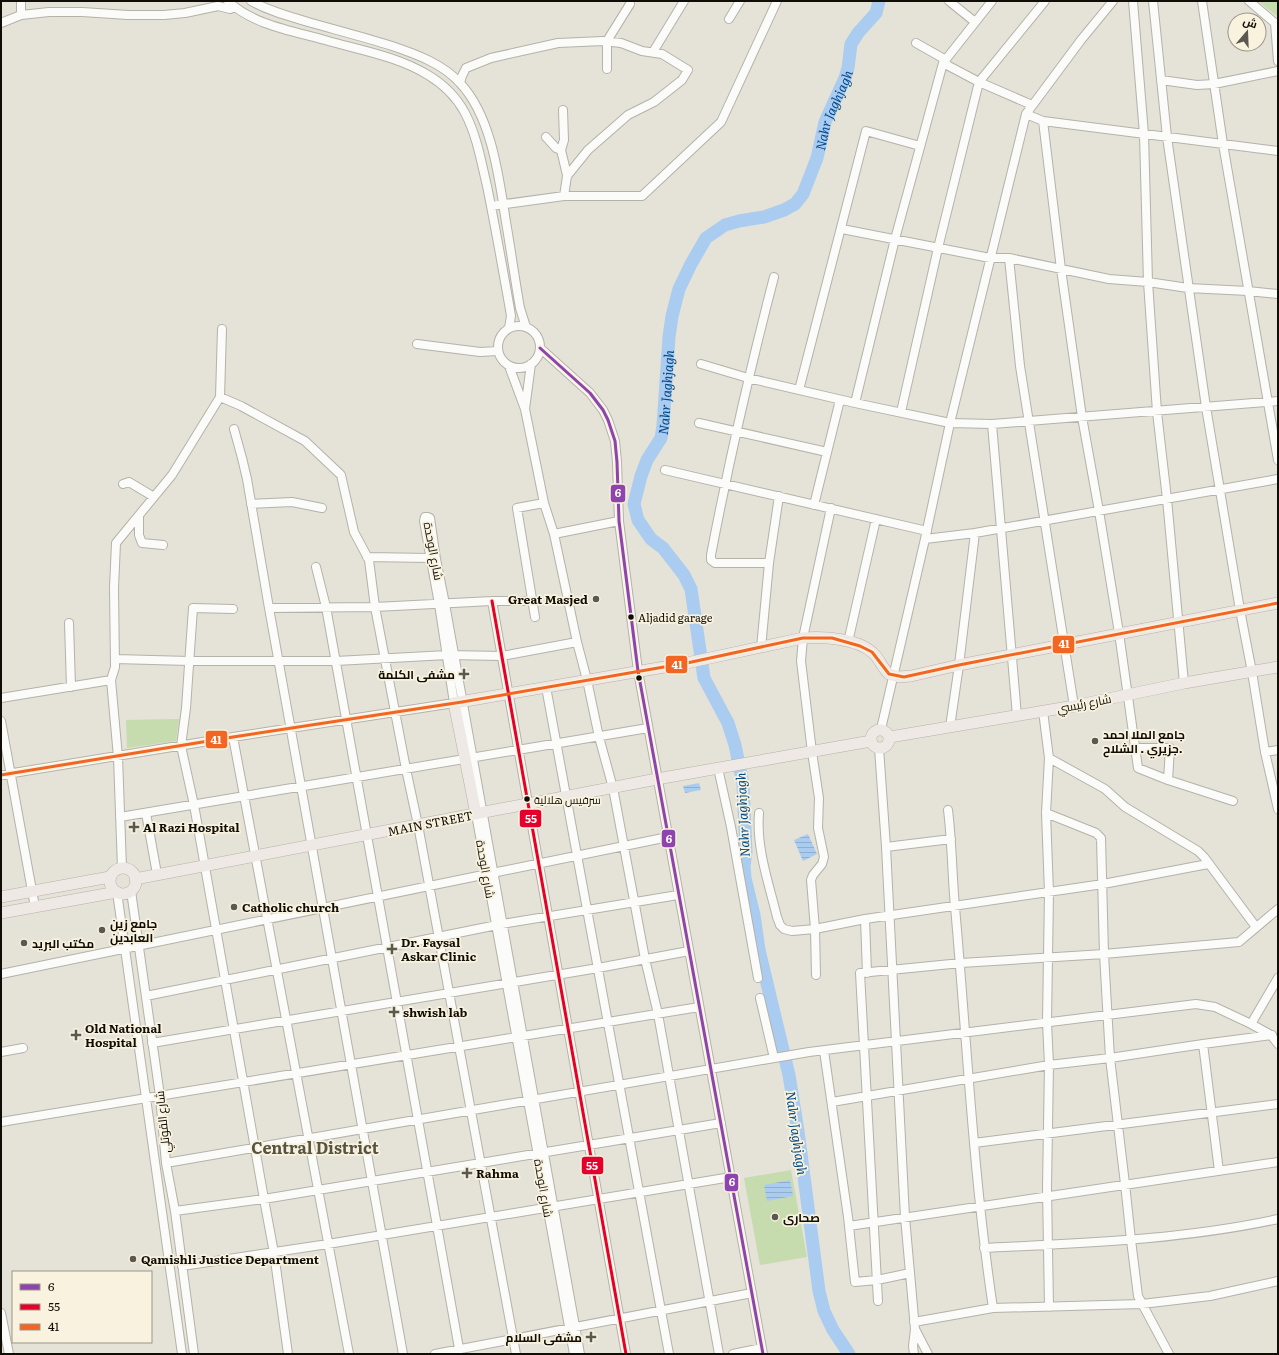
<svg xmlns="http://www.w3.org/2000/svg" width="1279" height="1355" font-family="Literata,Cairo,serif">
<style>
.green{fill:#c6dbae}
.water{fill:url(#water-rules)}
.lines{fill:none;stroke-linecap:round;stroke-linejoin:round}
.river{stroke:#aaccf1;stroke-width:13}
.minor-casing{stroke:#b4b2a9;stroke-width:10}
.highway-casing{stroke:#b8b0aa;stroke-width:12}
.minor{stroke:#fbfbf9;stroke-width:8}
.highway{stroke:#efe9e6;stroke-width:11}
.bus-1-casing{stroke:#f8f2de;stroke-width:6}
.bus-2-casing{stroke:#f8f2de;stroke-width:6}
.bus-3-casing{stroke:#f8f2de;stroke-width:6}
.bus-1{stroke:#8e44ad;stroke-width:3}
.bus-2{stroke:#e4002b;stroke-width:3}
.bus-3{stroke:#f26522;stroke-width:3}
.poi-dot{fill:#5b5850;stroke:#f8f2de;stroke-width:1.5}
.bus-dot{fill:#100d07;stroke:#f8f2de;stroke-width:1.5}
.labels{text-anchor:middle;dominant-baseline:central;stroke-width:3.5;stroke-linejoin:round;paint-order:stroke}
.bus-label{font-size:11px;fill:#100d07;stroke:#f8f2de;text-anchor:start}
.street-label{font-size:12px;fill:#100d07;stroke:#f8f2de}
.poi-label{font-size:12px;font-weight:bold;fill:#100d07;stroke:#f8f2de;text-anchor:start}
.water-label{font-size:13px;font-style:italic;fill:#014a89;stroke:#f8f2de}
.district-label{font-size:16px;font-weight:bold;fill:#575241;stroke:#f8f2de}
.line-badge{stroke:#f8f2de;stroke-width:1.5}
.badge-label{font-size:11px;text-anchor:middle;font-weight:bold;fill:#fff}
</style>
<defs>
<pattern id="water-rules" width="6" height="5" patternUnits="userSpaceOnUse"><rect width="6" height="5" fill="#aaccf1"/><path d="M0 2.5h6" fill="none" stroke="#91aecd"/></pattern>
</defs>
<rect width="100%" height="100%" fill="#e5e2d7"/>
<path class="green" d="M1258 1H1278V17Z
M179 719 176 741 127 748 126 720Z
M791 1170 807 1257 760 1265 744 1178Z"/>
<path class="water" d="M699 783 701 790 685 793 683 786Z
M808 834 817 854 803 861 794 840Z
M790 1180 793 1196 767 1201 764 1185Z"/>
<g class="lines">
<path class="river" id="s1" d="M849 1354 833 1330 824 1311 819 1291 798 1131 789 1075 759 950 754 915 745 878 744 866 746 852 743 784 735 745 728 723 704 678 691 589 684 575 674 562 663 548 651 539 638 520 634 504 641 476 647 460 661 438 663 426 669 337 672 316 679 289 691 264 706 238 725 225 739 221 764 217 784 210 795 204 803 194 817 158 825 122 845 78 848 68 851 44 858 33 876 13 879 1"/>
<g class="minor-casing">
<path id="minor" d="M21 1V15
M228 1C253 25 293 31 325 40 359 50 397 56 428 75 443 84 457 98 465 113 477 136 481 161 487 186 495 225 502 265 509 304L511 316 509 328
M251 1C269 11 288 16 308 22 336 30 364 37 392 46 416 54 443 64 460 83 492 117 499 178 506 222 511 251 515 280 520 308L526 327
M949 1 975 22
M1133 1 1144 134 1148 282 1157 412 1167 499 1184 683
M1153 1 1167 137 1206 407 1240 610 1252 672 1265 752 1278 809
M1202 1 1223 144 1278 460
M1249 1 1275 23 1278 61
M729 19 740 1
M1 23 21 15 49 12H82L128 15H164L185 13 218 6 230 9 235 7
M916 43 946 60
M653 52 684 1
M943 63 979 82 1032 105
M607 69V41L630 4
M1161 80 1197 85 1214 84 1278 71
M460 83 462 76 466 68 491 58 558 43 603 41 621 43 642 51 662 54 688 70 682 80 654 102 628 115 588 150 567 176 564 196
M563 110 564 140 561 150 567 175
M1026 114 1043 121 1278 151
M1043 121 1061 269 1082 417 1099 511 1119 633 1138 768 1168 780
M546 137 556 148 561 150
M491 206 564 196H642L721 122 777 1
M842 229 990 258H1009L1109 279 1148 282 1188 288 1248 291 1278 294
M1009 258 1020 366 1074 706
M498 347a21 21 0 1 1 42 0a21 21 0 1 1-42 0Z
M222 329 220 397 241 406 305 441 341 475 354 532 369 560 375 607 406 769 418 825 516 1354
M417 344 480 352 498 351
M540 348 590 393 603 410 608 420 615 441 617 462 619 521 638 671 763 1354
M701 364 748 378 855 403 950 423 992 424 1278 401
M509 366 525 409 544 503 554 534 577 642 587 680 599 737 613 788 645 959 658 1014 719 1354
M799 390 866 131 920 146
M855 403 895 239 943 63 992 1
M525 409 531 364
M901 412 938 248 979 82 1045 1
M699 423 827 452
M992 424 1017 716
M234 429 242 458 247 479 269 608 403 1354
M665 470 927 531
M123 484 129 482 154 497
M251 504 292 502 322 508
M814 505 840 400
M139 516V535L142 543 163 545
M554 534 619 521
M925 539 975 533 1278 479
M367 557 430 558
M769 563H715L711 560V555C729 461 750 369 774 277
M316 567 326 607 460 1354
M492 601 626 1354
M269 608 375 607 492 601H533
M233 609 193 608 186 708 181 746 194 805 264 1199 274 1253 288 1354
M535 617 517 508 544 503
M69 623 71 687
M848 642 876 519
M761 648 769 563 779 496
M115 659 189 661H336L447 655 502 656 577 642
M546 687 669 1354
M1 698 111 680
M1043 711 1049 758 1046 813 1049 892 1047 1022 1049 1065 1047 1188 1049 1307
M1 721 35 907
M950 727 959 665 975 533
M881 729 925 539 950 423 1026 114 1081 40 1113 1
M233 737 349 1354
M879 748 886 847 905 1217 915 1329 913 1346 914 1354
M1136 748H1170L1168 780 1233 801
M1265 752 1278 750
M1049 758 1105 789 1125 807 1198 851 1204 857 1256 927
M718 768 731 827 758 978
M1 775 233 737 454 703 439 604 424 521 425 517H428L430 518 436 559 445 604 580 1354
M948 810C952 842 952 874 955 907 967 1041 973 1175 993 1308
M146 813 157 874
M759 813C756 848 769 884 777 917L780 925 784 929 792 931 815 929 865 919 1103 884 1208 864
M1046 813 1096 833 1101 838 1104 954 1110 1058 1125 1184 1131 1240 1138 1296 1169 1354
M476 814 574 1354
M120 817 648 728
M886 847 951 839
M122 868 118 757 111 680 115 667 114 588 116 543 172 475 220 397
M131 891 160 1096 166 1163 175 1211 194 1354
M117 892 182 1354
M865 919 867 973
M1 974 668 837
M816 975 815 929 811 880 813 875 822 864 824 857 818 828 819 798 812 752 801 661 803 638 831 508
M146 996 502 924 678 895
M760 998 774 1058
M1251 1024 1278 978
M152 1043 598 968 689 951
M1203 1044 1219 1171
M824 1051 848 1217 855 1282 877 1280 910 1273
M1 1052 23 1048
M832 1102 1049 1065 1110 1058 1203 1044 1272 1035
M1 1122 699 1007
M974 1143 1278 1104
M166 1163 809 1052 1196 1004 1215 1007 1251 1024 1271 1035 1278 1044
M175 1211 264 1199 721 1123
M849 1226 1278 1162
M984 1248C1082 1243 1181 1240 1278 1219
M182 1266 328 1244 731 1177
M878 1301 860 973 961 963 1104 954 1239 942 1278 909
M1 1313 9 1354
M914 1322 993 1308 1142 1304 1210 1296 1278 1281
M915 1329 928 1354
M435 1354 752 1293
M733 1354 762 1348"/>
</g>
<g class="highway-casing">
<path id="highway" d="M871 739a9 9 0 1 1 18 0a9 9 0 1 1-18 0Z
M890 737 1074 706 1184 683 1278 667
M476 814 454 703 682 664 803 638C824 636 858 639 873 653 880 659 882 668 889 674L899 677 911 676 959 665 1278 603
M110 881a13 13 0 1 1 26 0a13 13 0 1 1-26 0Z
M135 879 657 779 871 741
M1 897 110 877
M1 913 117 892"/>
</g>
<use href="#minor" class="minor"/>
<use href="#highway" class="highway"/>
<g class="bus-1-casing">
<path id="bus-1" d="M540 348 590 393 603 410 608 420 615 441 617 462 619 521 638 671 763 1354"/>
</g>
<g class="bus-2-casing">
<path id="bus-2" d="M492 601 626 1354"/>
</g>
<g class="bus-3-casing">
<path id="bus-3" d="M1 775 233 737 462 702 687 663 803 638H832L860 646 872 652 889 674 904 677 959 665 1278 603"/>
</g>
<use href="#bus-1" class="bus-1"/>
<use href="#bus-2" class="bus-2"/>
<use href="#bus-3" class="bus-3"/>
</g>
<g class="poi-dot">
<circle cx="596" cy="599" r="4"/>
<path d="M462 668h4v4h4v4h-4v4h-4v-4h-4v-4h4z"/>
<circle cx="1095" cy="741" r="4"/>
<path d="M132 821h4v4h4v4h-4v4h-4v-4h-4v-4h4z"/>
<circle cx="234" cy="907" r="4"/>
<circle cx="102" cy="930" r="4"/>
<circle cx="24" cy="943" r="4"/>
<path d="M390 943h4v4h4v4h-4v4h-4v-4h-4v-4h4z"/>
<path d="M392 1006h4v4h4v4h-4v4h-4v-4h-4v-4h4z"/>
<path d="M74 1029h4v4h4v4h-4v4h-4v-4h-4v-4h4z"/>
<path d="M465 1167h4v4h4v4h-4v4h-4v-4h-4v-4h4z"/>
<circle cx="775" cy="1217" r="4"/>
<circle cx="133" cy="1259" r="4"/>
<path d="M589 1331h4v4h4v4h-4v4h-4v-4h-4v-4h4z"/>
</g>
<g class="bus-dot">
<circle cx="631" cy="617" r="3.5"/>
<circle cx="639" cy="678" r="3.5"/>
<circle cx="527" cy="799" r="3.5"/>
</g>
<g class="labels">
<g class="bus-label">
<text x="638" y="617">Aljadid garage</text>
<text x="534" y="799">سرفيس هلالية</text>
</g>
<g class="street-label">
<text transform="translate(434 551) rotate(79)">شارع الوحدة</text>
<text transform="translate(1084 703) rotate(-11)">شارع رئيسي</text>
<text transform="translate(430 823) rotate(-11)">MAIN STREET</text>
<text transform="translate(486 869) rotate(80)">شارع الوحدة</text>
<text transform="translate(162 1122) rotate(-96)">شارع القوتلي</text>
<text transform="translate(544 1188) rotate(80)">شارع الوحدة</text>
</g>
<g class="poi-label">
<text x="588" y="599" text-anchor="end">Great Masjed</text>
<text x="455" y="674" text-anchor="end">مشفى الكلمة</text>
<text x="1103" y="734">جامع الملا احمد<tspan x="1103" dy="14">جزيري . الشلاح.</tspan></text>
<text x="143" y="827">Al Razi Hospital</text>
<text x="242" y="907">Catholic church</text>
<text x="110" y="923">جامع زين<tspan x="110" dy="14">العابدين</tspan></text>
<text x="401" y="942">Dr. Faysal<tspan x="401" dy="14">Askar Clinic</tspan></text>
<text x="32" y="943">مكتب البريد</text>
<text x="403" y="1012">shwish lab</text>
<text x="85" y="1028">Old National<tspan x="85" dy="14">Hospital</tspan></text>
<text x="476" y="1173">Rahma</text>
<text x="783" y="1217">صحارى</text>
<text x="141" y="1259">Qamishli Justice Department</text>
<text x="582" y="1337" text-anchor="end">مشفى السلام</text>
</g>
<g class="water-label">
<text stroke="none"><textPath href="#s1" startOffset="1372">Nahr Jaghjagh</textPath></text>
<text stroke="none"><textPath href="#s1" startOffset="1011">Nahr Jaghjagh</textPath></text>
<text transform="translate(742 815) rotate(-93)">Nahr Jaghjagh</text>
<text transform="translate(797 1133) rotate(82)">Nahr Jaghjagh</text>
</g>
<g class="district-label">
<text x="315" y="1147">Central District</text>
</g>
</g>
<g class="line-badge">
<rect x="610" y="484" width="16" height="19" rx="4" fill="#8e44ad"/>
<rect x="1052" y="635" width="23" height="19" rx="4" fill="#f26522"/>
<rect x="665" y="655" width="23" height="19" rx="4" fill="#f26522"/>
<rect x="205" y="730" width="23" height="19" rx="4" fill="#f26522"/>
<rect x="519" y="809" width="23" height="19" rx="4" fill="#e4002b"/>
<rect x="661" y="829" width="15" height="19" rx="4" fill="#8e44ad"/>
<rect x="581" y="1156" width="23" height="19" rx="4" fill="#e4002b"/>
<rect x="724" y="1173" width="15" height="19" rx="4" fill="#8e44ad"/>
</g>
<g class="badge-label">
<text x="618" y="497">6</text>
<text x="1064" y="648">41</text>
<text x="677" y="669">41</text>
<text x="216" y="744">41</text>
<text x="531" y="823">55</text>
<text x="669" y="843">6</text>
<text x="592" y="1170">55</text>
<text x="732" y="1186">6</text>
</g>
<rect width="1279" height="1355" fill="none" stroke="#100d07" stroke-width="4"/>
<rect x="12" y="1271" width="140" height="72" fill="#f8f2de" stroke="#9b9688"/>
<rect x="20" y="1284" width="20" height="6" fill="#8e44ad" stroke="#9b9688"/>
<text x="48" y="1291" font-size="12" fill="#100d07">6</text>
<rect x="20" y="1304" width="20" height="6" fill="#e4002b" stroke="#9b9688"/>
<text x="48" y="1311" font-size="12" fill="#100d07">55</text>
<rect x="20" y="1324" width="20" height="6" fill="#f26522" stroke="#9b9688"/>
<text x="48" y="1331" font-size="12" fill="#100d07">41</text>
<g transform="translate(1247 32) rotate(19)"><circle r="19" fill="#f8f2de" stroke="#9b9688"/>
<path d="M0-3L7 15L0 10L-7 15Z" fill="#5b5850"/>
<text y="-6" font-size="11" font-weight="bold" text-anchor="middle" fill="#100d07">ش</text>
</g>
</svg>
